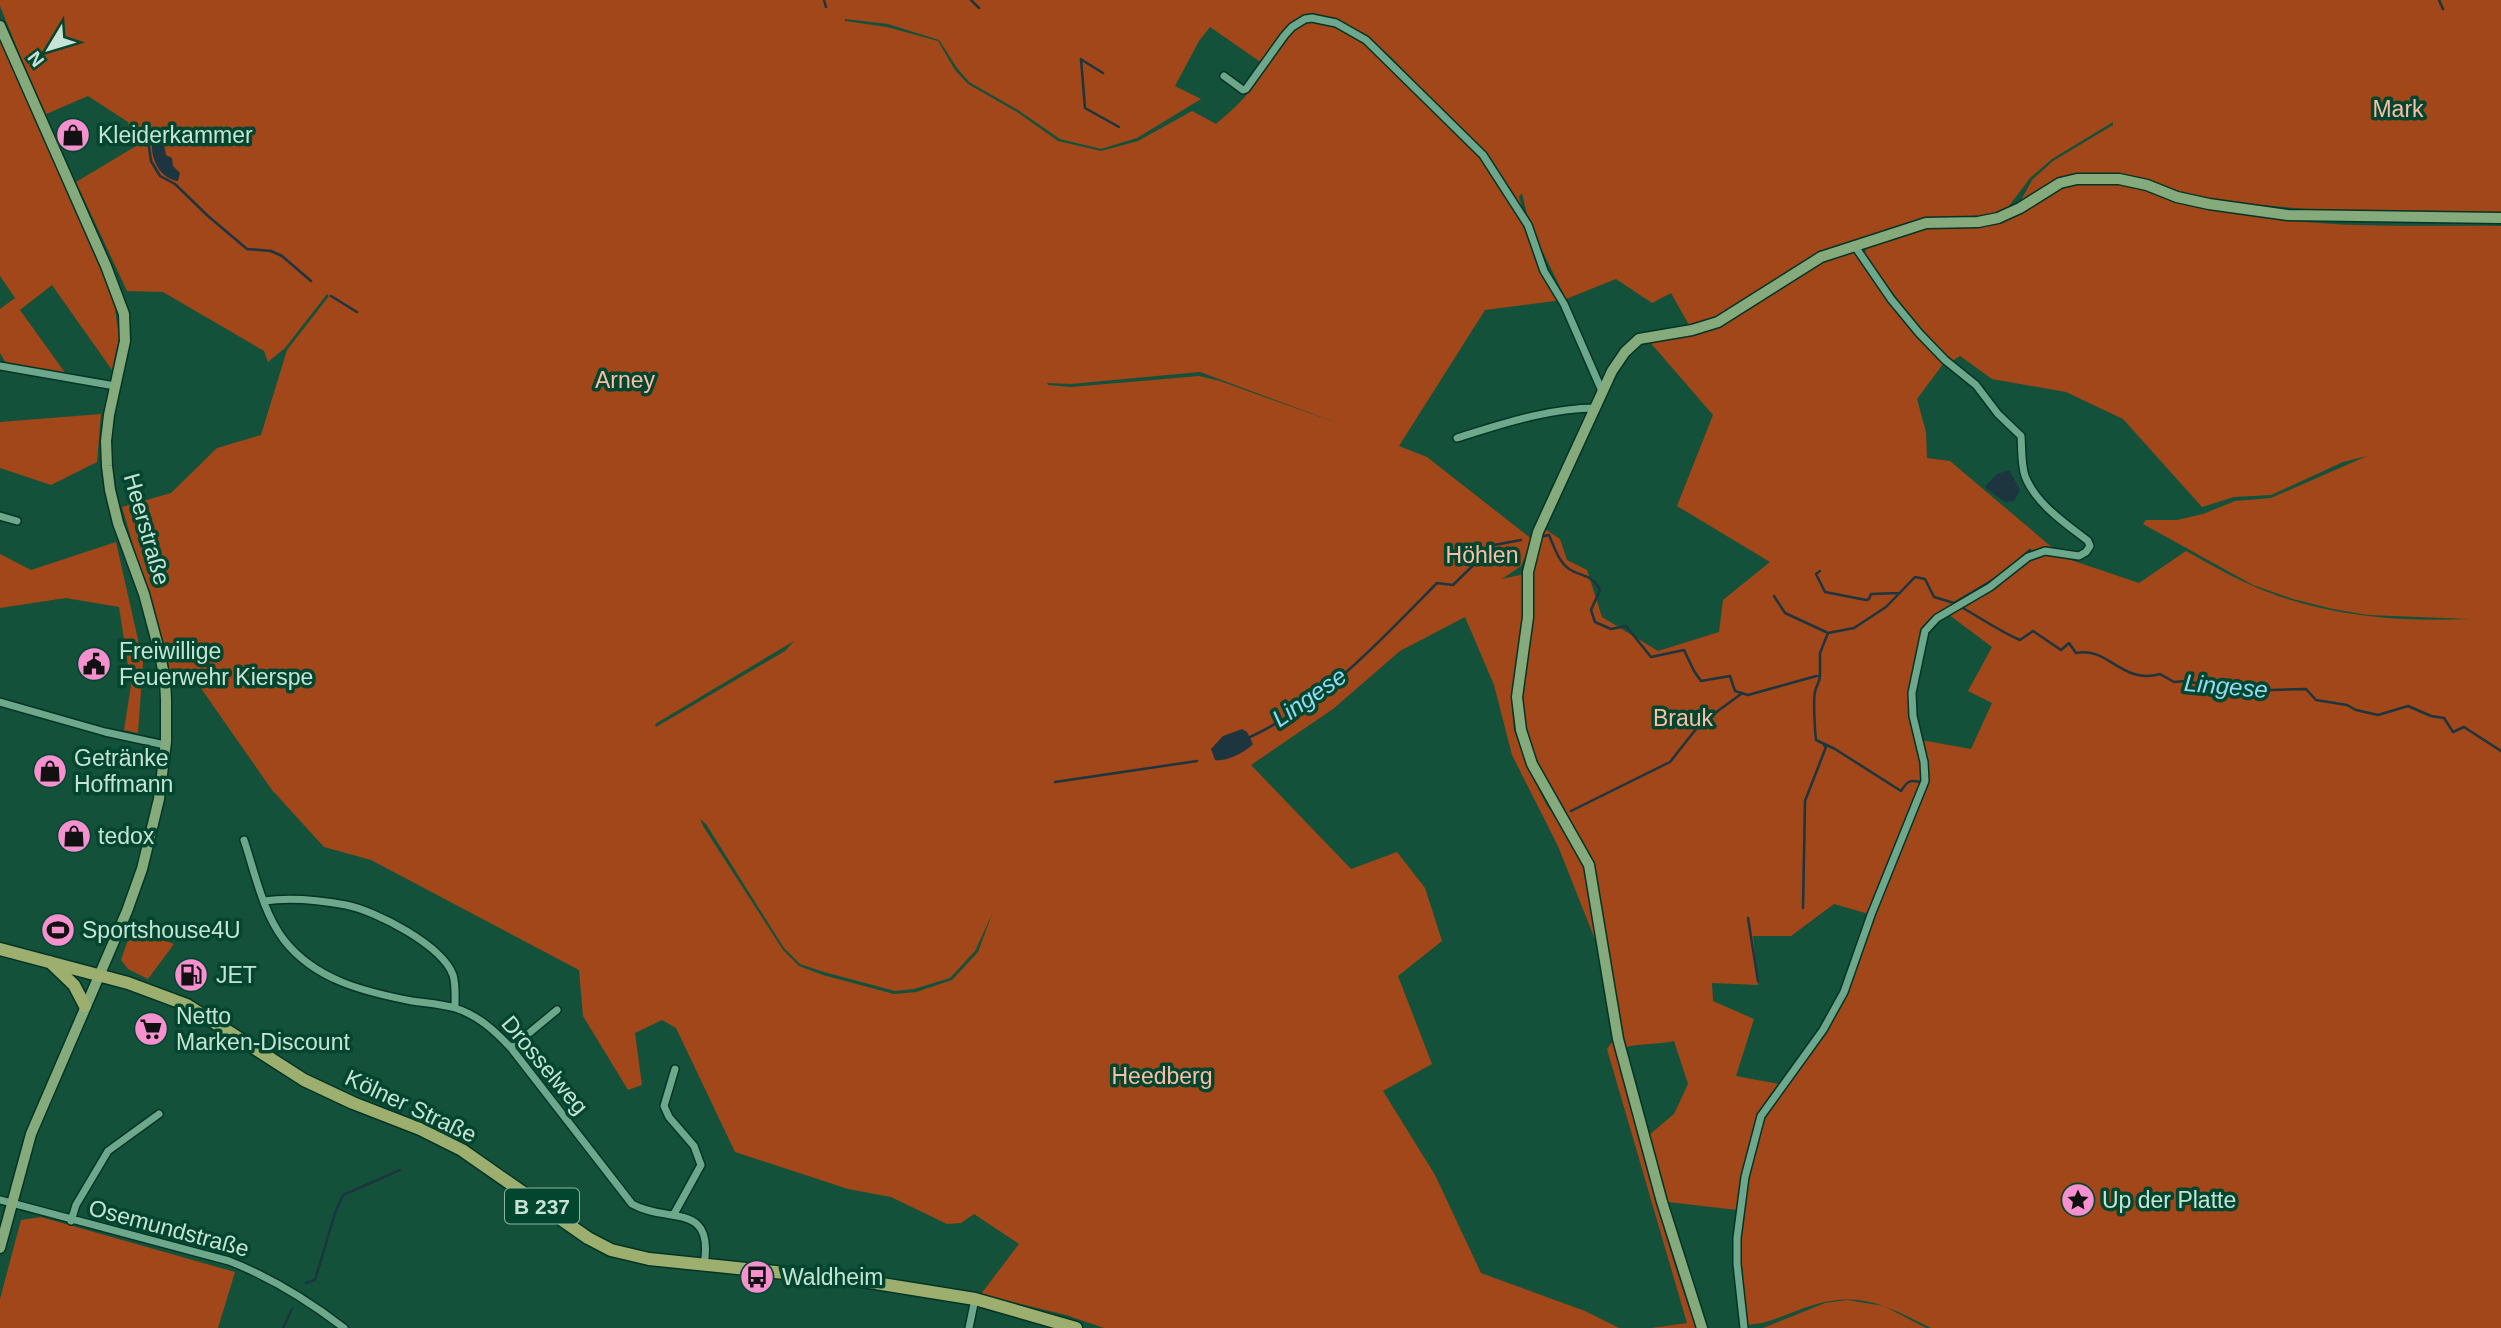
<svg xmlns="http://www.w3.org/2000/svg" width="2501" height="1328" font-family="Helvetica,sans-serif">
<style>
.green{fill:#a14719;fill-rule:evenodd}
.water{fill:#1d353e}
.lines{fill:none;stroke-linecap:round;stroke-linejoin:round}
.stream{stroke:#1d353e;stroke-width:2.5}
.street-casing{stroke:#043424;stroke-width:10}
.secondary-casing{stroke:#043424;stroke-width:13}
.primary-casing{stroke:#043424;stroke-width:15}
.street{stroke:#6da78c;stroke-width:7}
.secondary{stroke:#85ab7d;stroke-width:10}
.primary{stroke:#9daf6f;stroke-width:12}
.labels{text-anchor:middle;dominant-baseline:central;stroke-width:7;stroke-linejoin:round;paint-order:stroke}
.shield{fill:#034630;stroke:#8cb4a4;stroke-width:2}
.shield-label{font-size:21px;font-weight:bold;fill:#c6e3d5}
.park-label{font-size:23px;fill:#fabea4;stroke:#034630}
.poi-label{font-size:23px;fill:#c6e3d5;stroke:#034630;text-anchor:start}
.street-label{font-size:23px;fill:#c6e3d5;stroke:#034630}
.water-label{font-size:24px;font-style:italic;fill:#94d9f4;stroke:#034630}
</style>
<rect width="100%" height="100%" fill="#14513b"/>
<path class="green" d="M0 0H2501V213H2356L2224 202 2213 208C2307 230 2406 225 2501 226V1328H1931C1884 1304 1857 1289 1804 1308 1785 1315 1767 1324 1747 1325L1739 1244 1743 1211 1762 1117 1826 1034 1858 965 1873 916 1927 782 1921 740 1971 749 1992 703 1968 691 1992 647 1948 614 2004 580 2027 559 2043 554 2062 557 2139 583 2186 551C2208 563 2230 576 2253 586 2322 616 2396 622 2469 619L2368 615 2333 609 2293 599 2253 585 2143 524 2146 520H2177L2203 514 2235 501 2271 498 2367 456 2343 462 2271 495 2234 497 2202 507 2123 419 2066 392 1992 379 1960 356 1952 361C1918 328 1891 292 1865 253L1867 247 1925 227 1959 228 1980 226 2012 217 2063 186 2058 180 2019 204 2032 180 2053 161 2113 125V122L2052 159 2030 178 2009 206 1999 215 1960 219H1927L1821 253 1769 283 1716 318 1689 325 1671 293 1652 303 1616 279 1566 299 1529 224 1522 193 1519 197 1526 221 1484 154 1392 58 1365 34 1346 24 1306 15 1290 26 1262 63 1210 27 1199 41 1175 86 1201 99 1137 138 1101 149 1060 139 1018 110 969 82 957 68 939 40 888 24 845 19V21L887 27 938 41 955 70 968 84 1017 112 1058 141 1101 151 1138 141 1192 111 1216 124C1225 116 1236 107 1244 98 1260 78 1282 29 1307 23 1326 17 1353 33 1368 44L1481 155 1527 225 1562 300 1485 310 1399 446 1427 457 1533 540 1521 566 1502 579 1524 574V618L1511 696 1514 730 1527 766 1546 804 1570 838 1583 866 1596 942 1558 846 1512 755 1494 685 1465 617 1400 651 1333 709 1251 765 1351 869 1397 852 1425 888 1442 941 1398 976 1432 1064 1383 1091 1435 1175 1481 1273 1585 1311 1619 1328H1104L1066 1315 981 1294 1019 1244 974 1214 961 1223 947 1224 891 1197 848 1189 735 1152 676 1028 662 1020 635 1033 642 1085 628 1090 583 1016 579 970 371 860 324 847 272 790 198 684 174 686 122 507 171 493 217 448 261 435 287 350 329 296 327 294 285 348 268 362 264 351 163 292 127 291 76 182 136 146 128 122 88 96 44 115 0 6ZM1200 372 1340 424 1220 381 1199 376 1071 387 1048 385 1047 383 1071 384ZM794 641 785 651 656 727 655 724ZM700 819 706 824 784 948 800 964 824 972 895 991 914 989 950 978 975 951 992 914 978 952 952 980 916 992 894 994 823 975 799 966 783 950 703 826Z
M0 41 113 293 119 338 112 370 52 285 20 310 66 374 6 363 0 353V309L15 298 0 276Z
M1846 251 1857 254 1917 336 1943 364 1917 399 1926 432 1927 458 1950 461 2054 549 2043 548 2033 550 2003 575 1923 631 1910 692 1922 764 1921 780 1869 914 1834 904 1791 936H1753L1758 985 1712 983 1713 1001 1754 1019 1736 1076 1779 1084 1759 1114 1737 1210 1668 1202 1649 1135 1674 1114 1688 1084 1674 1041C1657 1045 1642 1043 1626 1047L1592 866 1578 834 1534 764 1523 730 1522 698 1533 571 1545 529 1560 539 1567 560 1587 570 1602 617 1658 651 1719 632 1723 600 1770 562 1677 506 1713 415 1649 341 1693 335 1822 261Z
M101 414 97 462 51 485 0 468V422Z
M116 542 143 662 138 733 124 730 131 685 119 607 66 598 0 608V554L31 570Z
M132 928 174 944 148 979 128 969 121 960Z
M1613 1041C1639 1137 1662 1234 1696 1328H1652L1687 1323 1607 1049Z
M41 1217 235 1272 218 1328H0V1299L21 1220Z
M1847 1300 1884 1306 1926 1328H1763L1825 1303Z"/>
<path class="water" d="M159 139 163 140 166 155 172 158 173 166 180 173 178 181C161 179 151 161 152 144Z
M2009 470 2020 490 2014 501 2005 502 1987 489 1985 486 1997 474Z
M1242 729 1247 732 1253 744C1246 752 1226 762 1215 760L1211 749 1223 736Z"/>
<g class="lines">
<path class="stream" d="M824 0 826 7
M971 0 979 8
M2439 0 2443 9
M1081 59 1085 108 1119 127
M1082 60 1103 73
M148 139 151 161 160 176 175 184 208 216 247 249 271 251 282 256 311 281
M331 296 357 312
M1544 536 1549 535C1554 546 1558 561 1569 569 1583 578 1591 573 1600 590L1591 610 1595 622 1611 629 1626 626 1651 657 1684 650 1694 671 1701 681 1730 676 1735 691 1748 695 1820 675V653L1828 633 1854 628 1886 607 1915 577 1925 579 1934 597 1954 603 1998 577
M2022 557 2030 550
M1820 571 1816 574 1825 592 1866 600 1869 599 1871 594 1900 593
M1774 596 1785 613 1826 632
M1961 607C1981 618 1999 631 2020 640L2033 631 2061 650 2069 643 2076 653C2108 646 2122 685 2160 674L2174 682 2186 681 2236 691 2306 689 2316 700 2347 705 2356 710 2378 715 2408 706 2431 716 2444 718 2453 732 2464 727 2501 751
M1820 675C1820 683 1816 685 1815 692 1813 700 1815 732 1816 740L1835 749 1901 791C1907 782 1909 779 1920 782
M1248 738C1323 704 1380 641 1437 583L1453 585 1494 545 1521 540
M1055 782 1197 761
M1571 811 1670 762 1700 724 1741 694
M1803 908 1805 801 1826 747 1824 745
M1748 918 1758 981
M306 1283 315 1280 335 1213 343 1195 400 1170
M283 1328 292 1309"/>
<g class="street-casing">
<path id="street" d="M1224 76 1243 90 1246 89 1284 36 1292 27 1305 19 1312 18 1336 23 1366 40 1483 155 1528 225 1544 271 1564 304 1602 391
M0 366 115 386
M1457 438C1502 424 1549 408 1596 408
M0 516 17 521
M0 702 105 732 165 745
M244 840C255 873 263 913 284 940 315 980 365 992 412 1001 426 1003 442 1004 455 1008 478 1015 495 1031 511 1048L632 1204C667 1224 715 1201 704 1265
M264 901C291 897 319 900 346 905 376 911 442 945 453 975 456 985 455 997 455 1008
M511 1048 557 1010
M0 1200 229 1261C270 1277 309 1301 344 1328
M674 1214 701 1165 694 1146 669 1117 664 1106 675 1069
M71 1221 76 1205 108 1151 159 1114
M969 1328 975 1299
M1744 1328 1737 1264V1238L1745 1177 1761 1116 1823 1030 1844 992 1871 915 1925 781 1924 762 1913 716 1912 693 1925 631 1937 618 1990 587 2028 557 2045 551 2079 556 2086 552 2090 546 2088 541C2065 523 2036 504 2025 476 2021 464 2022 449 2021 436L1998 414 1976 385 1945 360 1919 333 1891 299 1854 245"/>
</g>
<g class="secondary-casing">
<path id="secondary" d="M0 26 106 266 124 314 125 341 109 415 106 441 107 466 110 490 118 523 144 594 159 650 165 680 166 699V742L159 799 142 869 127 911 31 1134 0 1248
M1702 1328 1662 1202 1618 1039 1589 865 1532 764 1521 730 1517 697 1528 617V572L1538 532 1612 371 1625 352 1639 339 1692 330 1718 322 1821 257 1926 223 1978 222 1998 218 2020 208 2060 183 2077 179H2119L2147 185 2177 197 2209 204 2288 215 2501 218"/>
</g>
<g class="primary-casing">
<path id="primary" d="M0 949 128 983 187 1005 304 1080 353 1103 420 1129 462 1150 588 1238 611 1250 649 1259 863 1281 975 1299 1076 1328
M50 962 74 985 85 1006"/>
</g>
<use href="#street" class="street"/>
<use href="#secondary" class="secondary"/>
<use href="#primary" class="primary"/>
</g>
<defs>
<g id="shop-disc" transform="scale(1.75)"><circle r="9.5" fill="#f790ce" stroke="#034630"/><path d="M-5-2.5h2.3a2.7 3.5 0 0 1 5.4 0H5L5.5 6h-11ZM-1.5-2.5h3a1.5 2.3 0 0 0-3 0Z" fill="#111"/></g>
<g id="civic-disc" transform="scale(1.75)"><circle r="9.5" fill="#f790ce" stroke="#034630"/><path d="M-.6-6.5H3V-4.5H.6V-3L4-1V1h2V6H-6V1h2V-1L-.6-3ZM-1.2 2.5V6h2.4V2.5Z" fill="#111"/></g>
<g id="stadium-disc" transform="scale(1.75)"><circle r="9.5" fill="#f790ce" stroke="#034630"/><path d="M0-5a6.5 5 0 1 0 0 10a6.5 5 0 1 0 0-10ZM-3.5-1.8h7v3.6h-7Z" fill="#111"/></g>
<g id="fuel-disc" transform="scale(1.75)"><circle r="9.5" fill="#f790ce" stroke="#034630"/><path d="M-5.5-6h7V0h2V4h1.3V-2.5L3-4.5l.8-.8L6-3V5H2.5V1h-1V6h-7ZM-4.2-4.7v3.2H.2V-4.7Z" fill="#111"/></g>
<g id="supermarket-disc" transform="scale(1.75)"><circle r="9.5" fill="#f790ce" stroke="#034630"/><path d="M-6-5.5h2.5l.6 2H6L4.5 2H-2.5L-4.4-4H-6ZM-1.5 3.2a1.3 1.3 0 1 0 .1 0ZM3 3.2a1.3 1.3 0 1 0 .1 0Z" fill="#111"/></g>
<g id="sight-disc" transform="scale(1.75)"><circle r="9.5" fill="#f790ce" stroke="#034630"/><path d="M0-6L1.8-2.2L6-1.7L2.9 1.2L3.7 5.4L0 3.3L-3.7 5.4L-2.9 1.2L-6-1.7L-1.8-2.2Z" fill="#111"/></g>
<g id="bus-disc" transform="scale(1.75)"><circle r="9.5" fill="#f790ce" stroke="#034630"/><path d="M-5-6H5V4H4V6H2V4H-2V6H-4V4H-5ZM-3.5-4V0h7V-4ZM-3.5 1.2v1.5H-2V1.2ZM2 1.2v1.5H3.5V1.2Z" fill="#111"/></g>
</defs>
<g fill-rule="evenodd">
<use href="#shop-disc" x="73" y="135"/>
<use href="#civic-disc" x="94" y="664"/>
<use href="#shop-disc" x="50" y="771"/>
<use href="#shop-disc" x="74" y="836"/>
<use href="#stadium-disc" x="58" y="930"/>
<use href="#fuel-disc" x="191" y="975"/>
<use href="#supermarket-disc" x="151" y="1029"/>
<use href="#sight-disc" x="2078" y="1200"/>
<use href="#bus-disc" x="757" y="1277"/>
</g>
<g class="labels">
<rect class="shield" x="505" y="1188.5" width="74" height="35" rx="5"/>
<g class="shield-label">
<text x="542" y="1206">B 237</text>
</g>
<g class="park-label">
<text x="2398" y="109">Mark</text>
<text x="625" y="380">Arney</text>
<text x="1482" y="555">Höhlen</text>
<text x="1683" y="718">Brauk</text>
<text x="1162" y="1076">Heedberg</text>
</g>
<g class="poi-label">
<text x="98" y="135">Kleiderkammer</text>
<text x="119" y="651">Freiwillige<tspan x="119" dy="26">Feuerwehr Kierspe</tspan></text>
<text x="74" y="758">Getränke<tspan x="74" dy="26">Hoffmann</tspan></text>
<text x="98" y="836">tedox</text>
<text x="82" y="930">Sportshouse4U</text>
<text x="216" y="975">JET</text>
<text x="176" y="1016">Netto<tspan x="176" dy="26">Marken-Discount</tspan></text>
<text x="2102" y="1200">Up der Platte</text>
<text x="782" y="1277">Waldheim</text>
</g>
<g class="street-label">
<text transform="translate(147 529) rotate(74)">Heerstraße</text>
<text transform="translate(545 1065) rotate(50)">Drosselweg</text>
<text transform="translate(411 1106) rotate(25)">Kölner Straße</text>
<text transform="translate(169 1228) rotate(15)">Osemundstraße</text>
</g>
<g class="water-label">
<text transform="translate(2226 686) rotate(5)">Lingese</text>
<text transform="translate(1309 697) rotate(-35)">Lingese</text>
</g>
</g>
<g transform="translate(49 49) rotate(232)" stroke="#034630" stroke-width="5" paint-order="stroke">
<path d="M0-5L12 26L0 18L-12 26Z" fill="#c6e3d5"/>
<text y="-10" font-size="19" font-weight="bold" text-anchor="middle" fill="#c6e3d5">N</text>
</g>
</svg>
